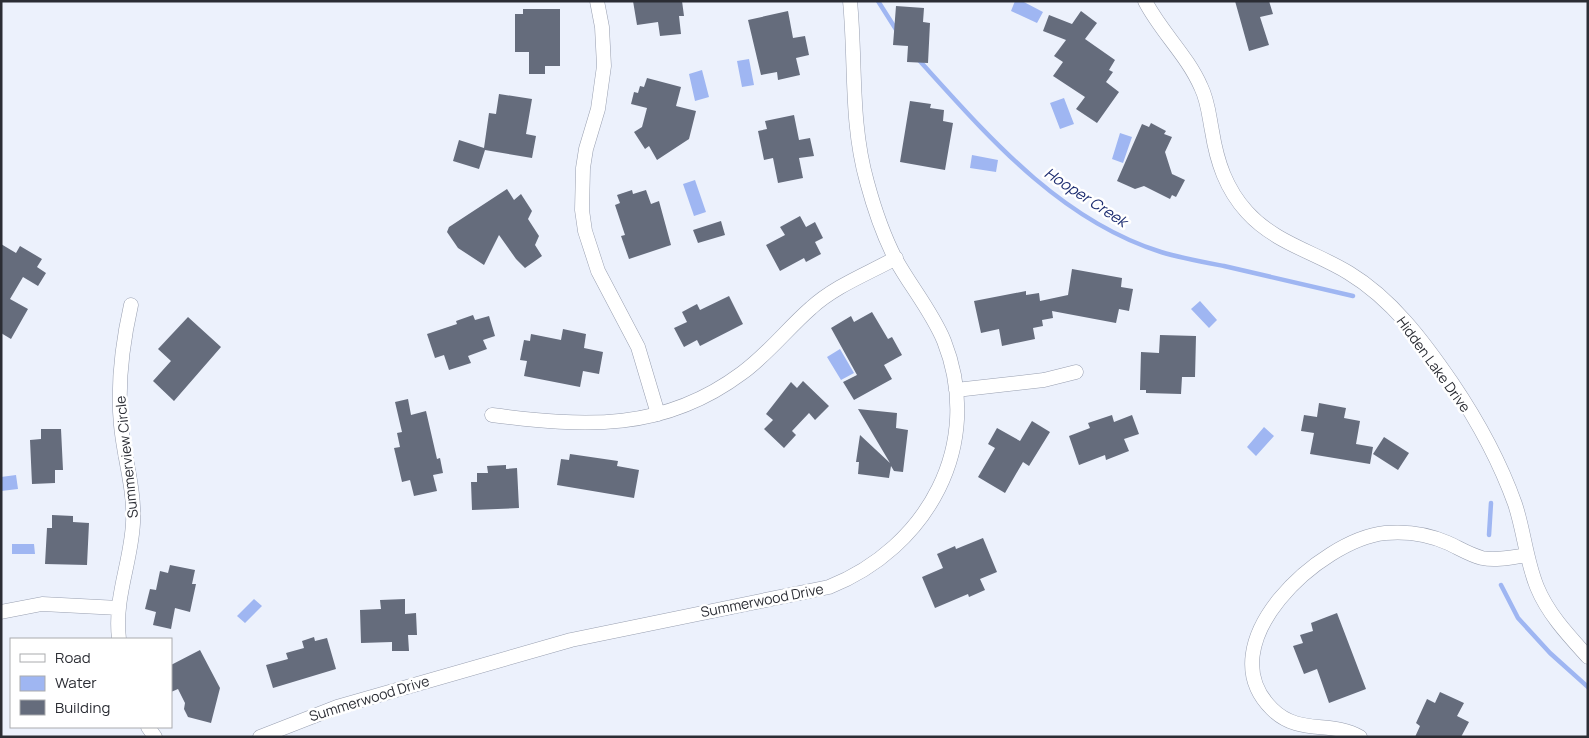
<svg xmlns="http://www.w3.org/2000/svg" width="1589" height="738" font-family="Manrope,sans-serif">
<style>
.water{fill:#9fb6f2}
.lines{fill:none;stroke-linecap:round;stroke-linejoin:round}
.stream{stroke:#9fb6f2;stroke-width:4.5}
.building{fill:#656c7c}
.street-casing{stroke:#989fb0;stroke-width:15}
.street{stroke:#fff;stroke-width:14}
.labels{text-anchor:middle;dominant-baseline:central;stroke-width:5;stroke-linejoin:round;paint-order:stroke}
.street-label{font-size:14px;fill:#2b2d34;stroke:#fff}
.water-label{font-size:15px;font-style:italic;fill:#1b2b6f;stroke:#fff}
</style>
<rect width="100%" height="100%" fill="#ecf1fc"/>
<path class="water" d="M1015 1H1022L1043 12 1037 23 1011 11Z
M749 59 754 85 742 87 737 61Z
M702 70 709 97 695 101 689 74Z
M1064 98 1074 124 1060 129 1050 103Z
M1120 133 1132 137 1123 163 1112 159Z
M972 155 998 160 996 172 970 168Z
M695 180 706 212 694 216 683 184Z
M1200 301 1217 320 1209 328 1191 309Z
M840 349 854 373 841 380 827 357Z
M1264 427 1274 436 1256 456 1247 447Z
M16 475 18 489 1 491V477Z
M12 544H34L35 554H12Z
M254 599 262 606 245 623 237 616Z"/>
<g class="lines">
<path class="stream" d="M878 1 897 31
M918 59C987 135 1059 220 1161 252 1181 258 1203 262 1224 266 1267 276 1310 286 1353 296
M1489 535 1491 503
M1501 585 1518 618 1550 653 1588 687"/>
</g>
<path class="building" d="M633 1H682L684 16H679L681 34 660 36 658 22 637 25Z
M1235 1H1269L1273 14 1260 17 1269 45 1249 51Z
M896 6 924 8 923 22 930 23 928 63 907 62 908 46 893 45Z
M523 9H560V66H545V74H529V52H515V14H523Z
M788 11 793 38 805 36 809 55 796 58 800 75 778 80 777 72 761 75 748 20Z
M1081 11 1097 23 1085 39 1115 60 1109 70 1113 72 1106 82 1119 92 1097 123 1076 109 1085 97 1053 76 1063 62 1054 56 1066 40 1043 31 1049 15 1072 24Z
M647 78 681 87 676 106 696 111 689 139 657 160 649 146 645 149 634 132 642 127 647 108 631 104 634 92 638 93 640 86 644 87Z
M499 94 532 99 526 134 536 136 532 158 485 150 479 169 453 161 459 140 484 148 489 113 496 114Z
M910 101 931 104 930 108 944 110 943 121 953 123 945 170 900 162Z
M794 115 799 140 810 138 814 156 799 158 803 178 778 183 773 158 764 160 758 131 767 129 765 121Z
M1151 123 1166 131 1164 134 1172 137 1165 152 1172 174 1185 180 1176 197 1172 195 1170 199 1144 186 1135 189 1117 181 1142 124 1149 127Z
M507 189 514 200 521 194 532 211 528 219 539 236 535 245 542 256 525 268 516 259 499 235 484 265 458 248 447 232 449 227Z
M632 190 633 194 646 190 651 204 659 201 671 245 629 259 621 236 625 235 615 205 620 203 617 195Z
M800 216 806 227 815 222 823 238 815 242 821 254 806 262 804 258 780 271 766 245 785 235 780 227Z
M721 221 725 235 698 243 693 230Z
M1 244 16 253 20 246 42 259 37 267 46 273 38 286 23 277 10 299 28 309 11 339 1 333Z
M1072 269 1122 278 1121 287 1133 289 1129 311 1119 309 1116 323 1052 311 1053 318 1042 320 1043 326 1033 328 1035 339 1002 346 999 329 981 333 974 301 1026 291V295L1039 293 1040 301 1068 295Z
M729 296 743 324 700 346 697 340 684 347 674 328 687 322 682 312 697 304 700 310Z
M872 312 888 339 892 337 902 355 884 365 892 379 854 400 843 382 857 375 831 328 851 316 854 322Z
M473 315 475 320 489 316 495 336 483 340 487 349 468 356 471 363 449 370 444 355 435 358 427 334 457 324 456 321Z
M188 317 221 347 174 401 153 381 171 361 158 349Z
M563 329 586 334 584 348 603 352 599 374 583 371 580 387 524 376 527 361 520 360 524 340 530 341 531 334 561 340Z
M1160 335 1196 336 1195 377H1182L1181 394 1146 393V390H1140L1141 352 1159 353Z
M803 381 829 406 815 420 809 413 792 431 796 435 784 448 764 429 773 420 766 414 791 382 797 388Z
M408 399 411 415 426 411 437 459 440 458 443 473 433 475 437 491 414 496 410 480 402 482 394 448 400 447 397 433 402 432 395 402Z
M1319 403 1346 408 1344 418 1360 421 1356 444 1373 447 1370 464 1310 454 1314 433 1301 431 1304 415 1317 417Z
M858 409 897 413 896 428 908 430 903 472 894 471 891 466 889 478 858 474 859 462H856L860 435 890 463Z
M1112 415 1114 422 1132 415 1139 434 1124 439 1129 451 1106 460 1105 455 1079 465 1069 436 1090 428 1088 423Z
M1032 421 1050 432 1029 466 1023 462 1005 493 978 477 995 448 988 444 997 428 1020 441Z
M41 429H61L63 470H55V483L32 484 30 440 41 439Z
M1384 437 1409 453 1398 470 1373 454Z
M570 454 618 461 617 466 639 470 634 498 557 485 561 459 569 460Z
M506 465V469L517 468 519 508 472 510 471 482H477V473H488L487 466Z
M52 515 73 516V522L89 523 87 565 45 564 47 528H52Z
M983 538 997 572 980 579 985 590 969 597 968 594 935 608 922 577 943 568 937 554 955 546 956 549Z
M170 565 195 570 192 584H196L190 612 175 608 171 629 153 625 156 612 145 609 150 589 156 590 160 571 168 573Z
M405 599V614L416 613 417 635H408L409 651H392V642L361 643 360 610 381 609 380 600Z
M1337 613 1366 689 1329 703 1317 669 1304 674 1293 646 1303 643 1300 635 1313 631 1311 623Z
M314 637 315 641 327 638 336 669 273 688 266 665 288 659 286 653 304 648 302 641Z
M200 650 220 688 211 723 188 717 184 709 185 703 178 689 171 692V665Z
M1440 692 1464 703 1457 716 1469 722 1461 737H1415L1420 726 1416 723 1427 699 1435 703Z"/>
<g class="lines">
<g class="street-casing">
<path id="street" d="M597 1 602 27 604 66 598 109 586 149 583 168 582 210 585 231 598 271 638 347 658 414
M1145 1C1161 32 1187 55 1201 87 1208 101 1209 116 1212 131 1217 162 1226 189 1247 212 1275 243 1315 252 1349 273 1392 299 1424 342 1452 383 1477 420 1500 462 1515 504 1524 531 1526 560 1537 587 1548 614 1569 636 1588 657
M956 390 1044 380 1076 372
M492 415C585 427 663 432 742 373 768 354 787 329 811 308 835 286 867 274 896 258
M1 612 42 604 119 608
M119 639C114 597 131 563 133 523 135 490 124 458 121 425 117 384 122 345 131 305
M148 727 155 737
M260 737 337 707 571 640 829 587C927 548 985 445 944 341 932 312 911 287 896 260 883 235 874 208 867 182 850 122 856 62 850 1
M1360 737C1331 720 1299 736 1272 709 1206 644 1320 540 1385 533 1407 531 1428 534 1448 543 1459 548 1470 555 1482 558 1497 561 1513 557 1527 555"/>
</g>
<use href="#street" class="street"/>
</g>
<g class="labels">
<g class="street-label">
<text transform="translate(1434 364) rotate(54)">Hidden Lake Drive</text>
<text transform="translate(126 457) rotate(-96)">Summerview Circle</text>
<text transform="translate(762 600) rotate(-11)">Summerwood Drive</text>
<text transform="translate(369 698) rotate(-17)">Summerwood Drive</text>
</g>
<g class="water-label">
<text transform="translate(1086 197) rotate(33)">Hooper Creek</text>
</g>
</g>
<rect width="1589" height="738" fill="none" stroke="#2b2d34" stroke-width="5"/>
<rect x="10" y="638" width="162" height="90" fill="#ffffff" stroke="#aaabae"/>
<rect x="20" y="654" width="25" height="8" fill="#ffffff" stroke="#aaabae"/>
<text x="55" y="663" font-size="15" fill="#2b2d34">Road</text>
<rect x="20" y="676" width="25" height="15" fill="#9fb6f2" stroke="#aaabae"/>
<text x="55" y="688" font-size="15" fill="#2b2d34">Water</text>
<rect x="20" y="700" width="25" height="15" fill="#656c7c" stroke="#aaabae"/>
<text x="55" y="713" font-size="15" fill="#2b2d34">Building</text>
</svg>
